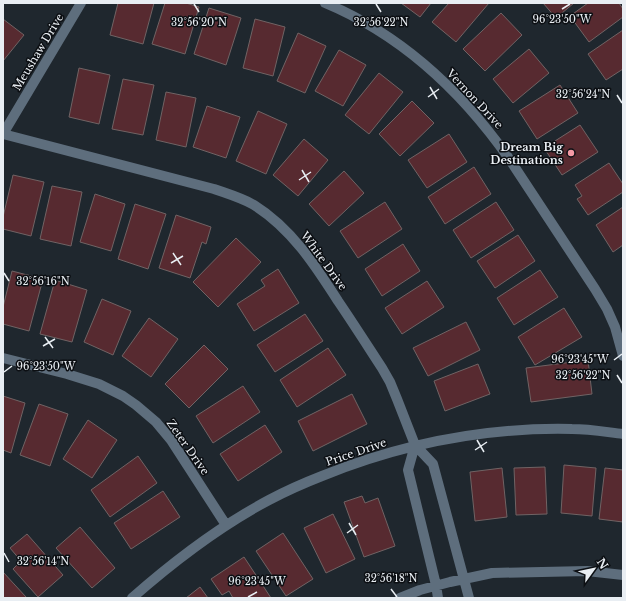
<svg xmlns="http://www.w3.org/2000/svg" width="626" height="601" font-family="'Libre Baskerville',serif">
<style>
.building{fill:#572a30;stroke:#706364}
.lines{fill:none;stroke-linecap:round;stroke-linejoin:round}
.minor{stroke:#5e6e7d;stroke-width:10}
.ticks{fill:none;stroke:#e9eef3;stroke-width:1.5}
.poi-dot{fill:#f49aa5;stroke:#0c0f13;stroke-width:1.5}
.labels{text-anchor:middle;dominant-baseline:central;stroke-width:3;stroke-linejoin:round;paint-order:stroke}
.street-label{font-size:11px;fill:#e9eef3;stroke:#0c0f13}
.poi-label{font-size:11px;font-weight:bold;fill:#e9eef3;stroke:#0c0f13;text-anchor:end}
.ticks-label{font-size:10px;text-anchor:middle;fill:#e9eef3;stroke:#0c0f13;stroke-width:3;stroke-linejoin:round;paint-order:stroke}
</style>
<rect width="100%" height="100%" fill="#1f272e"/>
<path class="building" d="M118 3H154L143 44 110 35Z
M165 3H186L199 7 185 54 152 44Z
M401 3H431L420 17Z
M449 3H489L456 42 432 22Z
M543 3H574L556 18Z
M588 3H619L623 9V17L589 42 570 16Z
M209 8 241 18 226 65 194 54Z
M501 13 522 35 485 71 463 49Z
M3 19 24 35 3 61Z
M255 19 285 27 273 76 243 68Z
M623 30V69L606 80 588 54Z
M298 33 326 46 305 93 277 81Z
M529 49 549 73 513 103 493 79Z
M339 50 366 65 343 106 315 91Z
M79 68 110 75 99 124 69 117Z
M379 73 403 92 369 134 345 115Z
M123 79 154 85 143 135 112 129Z
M560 85 578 113 537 139 519 111Z
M166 92 196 98 186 147 156 140Z
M412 101 434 123 400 156 379 134Z
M207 106 240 117 226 158 193 147Z
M258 111 287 124 266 174 236 161Z
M580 125 598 152 562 175 544 148Z
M449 134 467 162 427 188 408 160Z
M304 139 328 160 298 196 273 175Z
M609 163 623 184V192L588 215 577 199 582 196 575 185Z
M474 167 491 194 445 224 428 197Z
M344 171 364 193 329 226 309 204Z
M13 175 44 182 31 236 3 229V217Z
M52 186 82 192 71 246 40 239Z
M95 194 125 204 111 251 80 242Z
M385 202 402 229 358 258 340 231Z
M496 202 514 230 471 258 453 230Z
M135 204 166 214 148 269 118 259Z
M623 207V245L613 252 596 225Z
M176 215 211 227 206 244 202 242 190 278 159 268Z
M518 235 535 261 495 288 477 261Z
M236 238 261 262 218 307 193 282Z
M403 244 420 271 382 296 365 269Z
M278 269 299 303 254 331 237 304 265 286 261 280Z
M540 270 558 297 514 325 497 298Z
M12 271 43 279 29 331 3 324V307Z
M55 280 87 290 72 342 40 334Z
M427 281 444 307 402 334 385 308Z
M102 299 131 311 113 355 84 342Z
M564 308 582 337 535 365 518 337Z
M305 314 323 341 275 372 257 345Z
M149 318 178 339 151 377 122 356Z
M466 322 480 350 428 376 413 348Z
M204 345 228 369 189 408 165 384Z
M328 348 346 375 297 407 280 380Z
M588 360 592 394 531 402 526 368Z
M478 364 490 394 445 411 434 381Z
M243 386 260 412 213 443 196 416Z
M352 394 367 424 313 451 298 421Z
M3 396 25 403 11 453 3 450Z
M39 404 68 414 50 466 20 455Z
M88 420 117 440 92 478 63 459Z
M265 425 282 452 238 481 220 454Z
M138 456 157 483 110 517 91 490Z
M564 465 596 468 592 516 561 513Z
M545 467 547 514 516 515 514 468Z
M502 468 507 517 475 521 470 472Z
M605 468 623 470V522L599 519Z
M163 491 180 517 131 549 114 523Z
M362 496 365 503 378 498 395 546 364 557 344 502Z
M333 514 355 559 326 573 304 528Z
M80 527 115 568 92 588 56 548Z
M283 533 313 579 286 596 256 551Z
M27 534 63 575 38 597 13 569 21 561 10 548Z
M244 557 271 598H233L229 591 222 595 211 579Z
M3 572 26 597 25 598H3Z
M200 587 208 598H186Z"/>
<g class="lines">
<path class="minor" d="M325 3C402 35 463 93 510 160L595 289 607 309 615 327 623 356
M3 134 214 189C228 194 242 198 254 205 291 228 315 265 338 301 353 323 367 345 382 368L390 382 397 399 415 445 433 464 469 598
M3 134 81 3
M3 358 67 374 99 384 123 396 136 405 156 422 171 440 226 525
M415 445 408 470 436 585 438 598
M132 598C174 561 220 526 269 500 286 491 304 483 322 476 401 444 486 427 572 429 589 429 606 432 623 434
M400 598 420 590 450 582 492 573 587 571 623 575"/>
</g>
<path class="ticks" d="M194 4 199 12M376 4 381 12M562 9 570 4M430 87 437 99M617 95 622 103M428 97 439 89M302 170 309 182M299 180 311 172M173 253 181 265M171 263 183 256M4 273 9 281M45 337 53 348M43 346 55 339M614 360 622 354M4 372 12 366M617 375 622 383M477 440 484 452M475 450 487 442M349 523 356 535M347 533 358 525M4 553 9 562M391 589 397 597M248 597 257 592"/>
<circle class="poi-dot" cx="571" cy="153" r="4"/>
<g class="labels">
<g class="street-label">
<text transform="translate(38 52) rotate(-59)">Meushaw Drive</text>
<text transform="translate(475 99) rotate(47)">Vernon Drive</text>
<text transform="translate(324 261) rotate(54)">White Drive</text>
<text transform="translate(188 447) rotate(55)">Zeter Drive</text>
<text transform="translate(356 452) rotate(-19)">Price Drive</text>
</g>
<g class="poi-label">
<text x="563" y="147">Dream Big<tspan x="563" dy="13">Destinations</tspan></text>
</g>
</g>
<g class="ticks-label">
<text x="562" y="23">96°23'50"W</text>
<text x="199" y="26">32°56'20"N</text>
<text x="381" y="26">32°56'22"N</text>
<text x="583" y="98">32°56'24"N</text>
<text x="43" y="285">32°56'16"N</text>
<text x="580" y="363">96°23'45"W</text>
<text x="46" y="370">96°23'50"W</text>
<text x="583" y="379">32°56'22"N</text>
<text x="43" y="565">32°56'14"N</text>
<text x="391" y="582">32°56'18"N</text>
<text x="257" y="585">96°23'45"W</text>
</g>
<rect width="626" height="601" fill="none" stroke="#e9eef3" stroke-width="8"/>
<g transform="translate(594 569) rotate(57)" stroke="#0c0f13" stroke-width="3" paint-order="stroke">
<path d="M0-3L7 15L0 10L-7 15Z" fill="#e9eef3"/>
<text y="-6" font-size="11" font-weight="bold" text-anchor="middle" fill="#e9eef3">N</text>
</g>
</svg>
